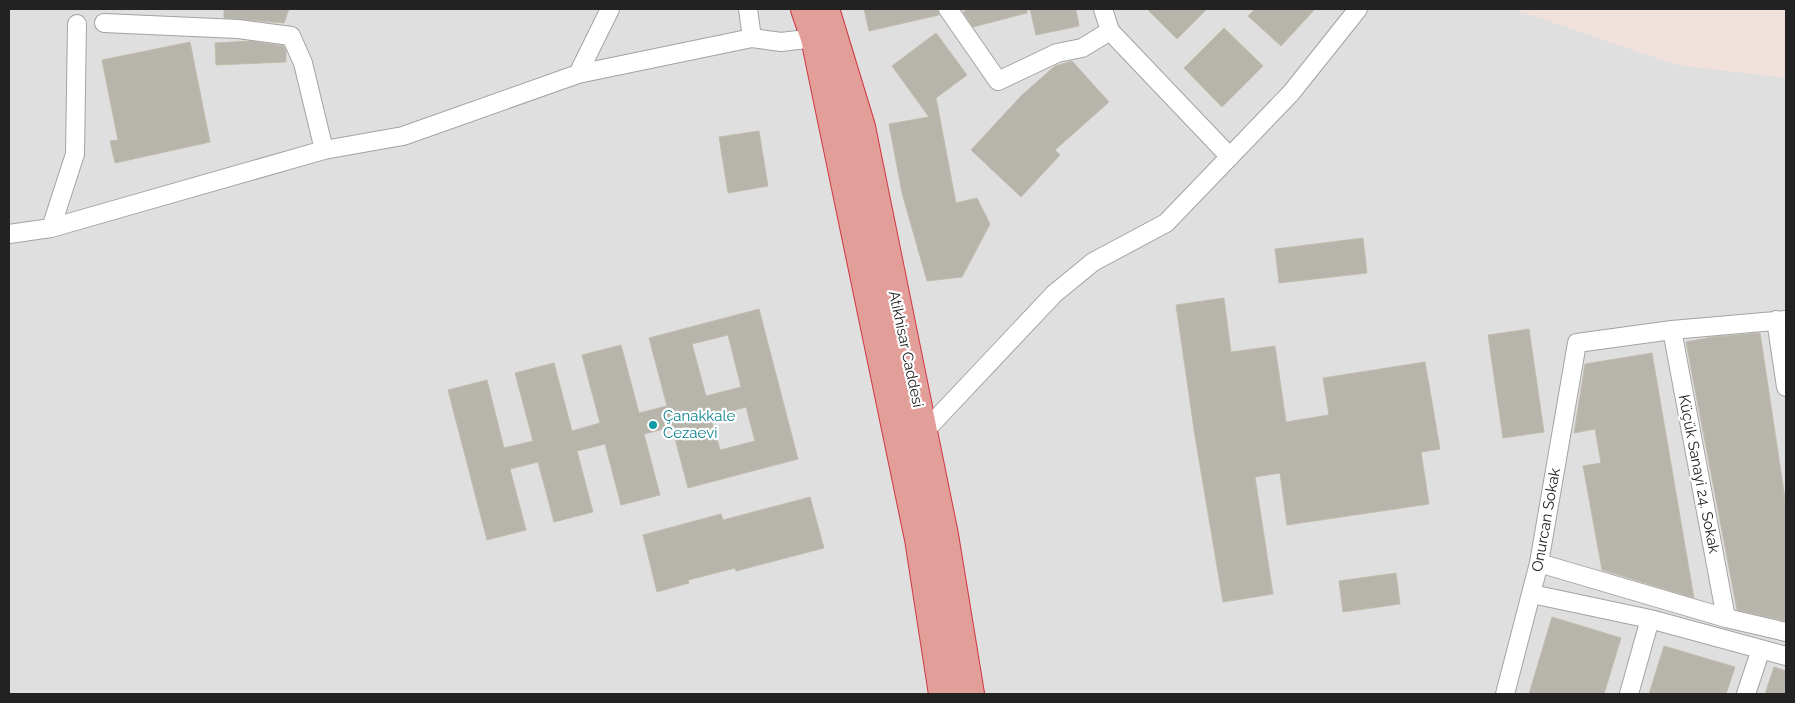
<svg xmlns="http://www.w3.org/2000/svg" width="1795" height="703" font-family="Raleway,sans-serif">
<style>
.residential{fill:#e0dfdf}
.commercial{fill:#f0e1da}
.building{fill:#b7b4ac;stroke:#c2bcad;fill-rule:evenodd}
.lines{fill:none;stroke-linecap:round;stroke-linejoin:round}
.street-casing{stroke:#a3a3a3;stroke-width:20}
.highway-casing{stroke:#cf3741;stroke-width:30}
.street{stroke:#fff;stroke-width:18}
.highway{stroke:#e29e98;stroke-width:28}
.culture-dot{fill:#0f9aa8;stroke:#fff;stroke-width:2}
.labels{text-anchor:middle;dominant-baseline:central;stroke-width:4.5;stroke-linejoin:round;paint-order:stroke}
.street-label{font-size:15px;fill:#222;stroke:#fff}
.culture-label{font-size:15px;fill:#0d838f;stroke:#fff;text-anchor:start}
</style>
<rect width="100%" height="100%" fill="#f1f1e9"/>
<path class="residential" d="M9 9H1786V694H9Z"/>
<path class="commercial" d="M1513 9H1786V78L1677 65Z"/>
<path class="building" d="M224 9H289L284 23 224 18Z
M864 9H938L939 15 869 31Z
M968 9H1027V13L973 27 963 12Z
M1030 9H1076L1079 26 1036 35Z
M1147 9H1207L1177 39Z
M1255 9H1315L1281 46 1248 16Z
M1224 28 1263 66 1222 107 1184 68Z
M936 33 967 75 936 98 956 203 977 198 990 224 962 277 927 281 902 193 889 124 929 117 892 66Z
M251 41 284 46 286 51V62L216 65 215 43Z
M190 42 210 142 115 163 110 141 118 140 102 60Z
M1072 61 1109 102 1055 150 1060 155 1021 197 971 150 1022 95 1055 66Z
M759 131 768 186 728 193 719 137Z
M1363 238 1367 273 1279 283 1275 249Z
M1224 298 1231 352 1275 346 1286 422 1329 415 1323 378 1425 362 1440 449 1421 452 1429 504 1287 525 1280 473 1255 477 1273 594 1223 602 1195 436 1176 305Z
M759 309 798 459 688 488 672 427 644 434 660 495 621 505 605 444 577 451 593 512 554 522 538 462 510 469 526 530 487 540 448 390 487 380 504 448 533 441 515 373 554 363 572 431 600 423 582 355 621 345 639 413 667 406 649 338ZM728 335 741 387 706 396 692 344ZM746 407 755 441 720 450 711 417Z
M1529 329 1544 432 1503 438 1488 335Z
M1760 333 1786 505V621L1737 610 1686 342 1713 337Z
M1652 353 1694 598 1602 570 1583 466 1601 463 1595 429 1574 433 1585 364Z
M810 497 824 548 736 571 735 568 688 580 689 583 657 592 643 535 721 514 723 520Z
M1396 573 1400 604 1343 612 1339 581Z
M1552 617 1621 638 1604 694H1529Z
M1664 646 1735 667 1726 694H1649Z
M1774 667 1786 671V694H1765Z"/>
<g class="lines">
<g class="street-casing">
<path id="street" d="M748 9 752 38 781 42 815 38
M948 9 998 81 1057 53 1082 48 1110 31
M1103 9 1110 31 1230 157
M104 23 238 29 291 36 303 63 324 150
M578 74 610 9
M51 228 75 154 77 24
M9 234 51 228 324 150 403 136 578 74 752 38
M1776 320 1786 387
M1672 330 1726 618
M924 432 1054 294 1093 262 1166 223 1291 93 1358 9
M1539 563 1726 618 1786 632
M1532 594 1650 619 1786 656
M1505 694 1539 563 1577 343 1672 330 1786 320
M1629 694 1650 619
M1746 694 1761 649"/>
</g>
<g class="highway-casing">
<path id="highway" d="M805 9 815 38 919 539 943 694
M825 9 861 127 944 535 970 694"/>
</g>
<use href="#street" class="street"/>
<use href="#highway" class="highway"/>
</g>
<circle class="culture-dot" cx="653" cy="425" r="5"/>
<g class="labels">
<g class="street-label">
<text transform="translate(906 349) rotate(78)">Atikhisar Caddesi</text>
<text transform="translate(1699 474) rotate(79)">Küçük Sanayi 24. Sokak</text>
<text transform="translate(1546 520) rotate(-80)">Onurcan Sokak</text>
</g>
<g class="culture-label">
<text x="663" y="416">Çanakkale<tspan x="663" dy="17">Cezaevi</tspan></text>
</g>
</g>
<rect width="1795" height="703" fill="none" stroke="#222222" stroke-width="20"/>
</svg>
